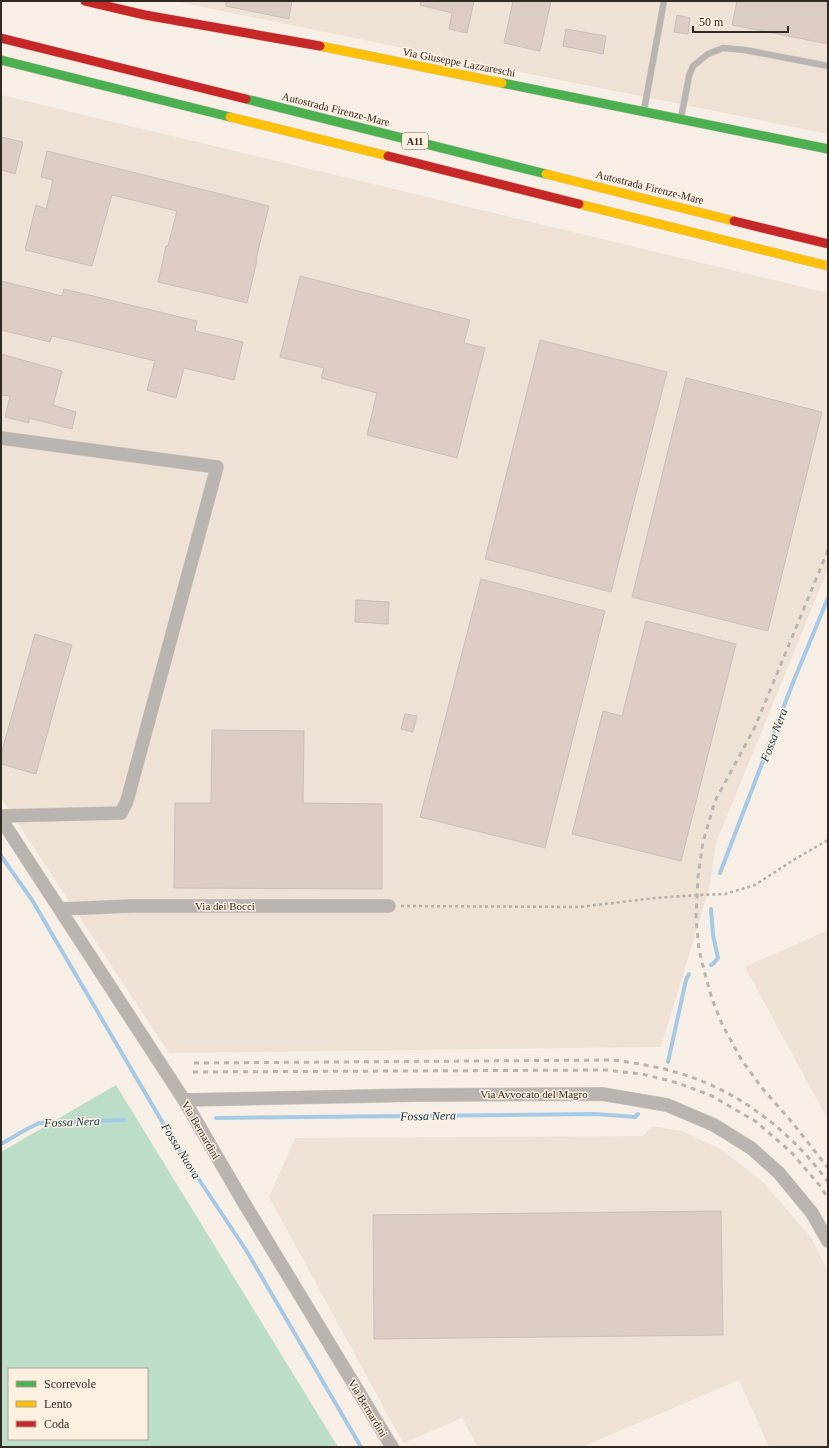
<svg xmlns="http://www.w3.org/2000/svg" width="829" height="1448" font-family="'Times New Roman',serif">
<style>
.industrial{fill:#f0e1d5}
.forest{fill:#bcdec9;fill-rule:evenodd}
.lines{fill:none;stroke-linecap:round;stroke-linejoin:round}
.stream{stroke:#a6cae5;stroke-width:4}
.building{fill:#dcccc3;stroke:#c8c0ba}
.lane-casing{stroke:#d2ccc5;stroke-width:7}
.street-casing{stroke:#d2ccc5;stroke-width:14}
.fast-casing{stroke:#d2ccc5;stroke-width:10}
.slow-casing{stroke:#d2ccc5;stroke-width:10}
.jam-casing{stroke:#d2ccc5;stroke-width:10}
.path{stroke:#b3afab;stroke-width:2.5;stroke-dasharray:3 3;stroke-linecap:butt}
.lane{stroke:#bab4b1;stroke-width:6}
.street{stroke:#bab4b1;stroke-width:13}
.fast{stroke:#4caf50;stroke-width:9}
.slow{stroke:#ffc107;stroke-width:9}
.jam{stroke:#c62828;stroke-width:9}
.rail{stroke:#b9b4af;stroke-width:3;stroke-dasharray:5 5;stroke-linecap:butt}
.labels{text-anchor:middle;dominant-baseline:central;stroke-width:3;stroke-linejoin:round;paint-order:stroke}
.shield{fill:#fdf0e0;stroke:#6e655c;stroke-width:1}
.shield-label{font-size:10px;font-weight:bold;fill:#302a23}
.street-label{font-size:11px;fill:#302a23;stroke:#fdf0e0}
.water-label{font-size:12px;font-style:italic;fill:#083551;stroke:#fdf0e0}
</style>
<rect width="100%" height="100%" fill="#f7efe6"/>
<path class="industrial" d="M173 1H828V134L545 77Z
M1 95 828 293V569L716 843 709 889 661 1047 169 1053 1 798Z
M828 930V1120L745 967Z
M652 1126 682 1131 721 1149 764 1183 812 1239 828 1271V1447H769L739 1380 582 1447H478L462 1418 403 1443 269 1197 295 1138 643 1136Z"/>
<path class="forest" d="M116 1085 338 1447H1V1152ZM9 1369H147V1439H9Z"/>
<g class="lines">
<path class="stream" d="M1 856 32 900 174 1142 246 1250 361 1447
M720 873 792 685 828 598
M711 909 713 935 718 958 714 963 711 965
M668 1062 686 980 689 974
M216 1118 595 1114 635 1117 638 1114
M1 1144 27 1129 39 1123 124 1120"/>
</g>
<path class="building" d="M226 1H292L289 19 226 6Z
M421 1H474L467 33 449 29 452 13 420 5Z
M513 1H551L540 51 504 43Z
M737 1H828V44L732 25Z
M677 15 690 18 688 34 674 32Z
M566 29 606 36 603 54 563 46Z
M1 137 23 142 15 174 1 170Z
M47 151 269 206 256 259 257 260 247 303 158 282 166 246H168L177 211 112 195 92 266 25 250 36 205 46 209 53 180 41 177Z
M300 276 470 320 464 343 485 348 457 458 367 435 377 393 321 378 324 368 280 357Z
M1 281 62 296 64 289 197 321 195 331 243 342 234 380 184 368 176 398 147 390 155 361 52 336 50 342 1 330Z
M540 340 667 372 611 592 485 559Z
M1 354 62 371 53 405 76 412 72 429 29 418V423L5 417 10 396 1 395Z
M686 378 822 412 768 631 632 597Z
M481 579 605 611 545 848 420 817Z
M356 600 389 602 388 624 355 622Z
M646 621 736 644 681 861 572 834 603 711 622 716Z
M35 634 72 645 36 774 1 764V754Z
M405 714 417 716 413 732 401 729Z
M212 730 304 731 303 803 382 804V889L174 888 175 803H211Z
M721 1211 723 1335 374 1339 373 1215Z"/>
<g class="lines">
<g class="lane-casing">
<path id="lane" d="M644 110 664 1
M681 118 689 76 693 66 708 54 723 48 745 50 828 66"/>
</g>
<g class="street-casing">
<path id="street" d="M1 438 217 467 127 801 121 813 1 816
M1 819 184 1100 244 1203 392 1447
M61 909 132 906H389
M184 1100 419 1095 602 1094 667 1105 714 1125 751 1148 779 1173 812 1213 828 1241"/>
</g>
<g class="fast-casing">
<path id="fast" d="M1 60 230 117
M502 83 828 149
M246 99 546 174"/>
</g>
<g class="slow-casing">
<path id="slow" d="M320 46 502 83
M230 117 388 156
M546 174 734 221
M579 204 828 266"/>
</g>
<g class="jam-casing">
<path id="jam" d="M85 1 145 15 320 46
M1 38 246 99
M388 156 579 204
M734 221 828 244"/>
</g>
<path class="path" d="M401 906 579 907 655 898 698 895 725 894 755 885 795 859 828 840"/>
<use href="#lane" class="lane"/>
<use href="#street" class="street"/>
<use href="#fast" class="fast"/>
<use href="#slow" class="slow"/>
<use href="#jam" class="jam"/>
<path class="rail" d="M828 550 755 727 715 801 703 842 698 877 696 919 699 950 705 974 712 999 722 1024 741 1059 762 1088 791 1121 828 1168
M194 1063 613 1060C634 1063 655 1066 675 1072 737 1089 791 1131 828 1182
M193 1072 605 1070 642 1074 678 1083 712 1096 755 1121 791 1152 821 1187 828 1199"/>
</g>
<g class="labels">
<rect class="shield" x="402" y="133" width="26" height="16" rx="3"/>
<g class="shield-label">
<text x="415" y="141">A11</text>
</g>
<g class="street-label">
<text transform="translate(459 62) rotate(11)">Via Giuseppe Lazzareschi</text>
<text transform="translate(336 109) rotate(14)">Autostrada Firenze-Mare</text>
<text transform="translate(650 187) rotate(14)">Autostrada Firenze-Mare</text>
<text x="225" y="906">Via dei Bocci</text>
<text x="534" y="1094">Via Avvocato del Magro</text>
<text transform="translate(201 1130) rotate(60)">Via Bernardini</text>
<text transform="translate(368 1408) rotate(59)">Via Bernardini</text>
</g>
<g class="water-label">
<text transform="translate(774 735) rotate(-69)">Fossa Nera</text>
<text transform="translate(428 1116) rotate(-1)">Fossa Nera</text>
<text transform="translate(72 1122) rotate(-2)">Fossa Nera</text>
<text transform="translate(181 1151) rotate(58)">Fossa Nuova</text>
</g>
</g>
<rect width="829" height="1448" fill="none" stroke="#302a23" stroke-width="4"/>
<rect x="8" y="1368" width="140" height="72" fill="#fdf0e0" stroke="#aba194"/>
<rect x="16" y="1381" width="20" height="6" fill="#4caf50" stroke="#aba194"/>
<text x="44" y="1388" font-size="12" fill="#302a23">Scorrevole</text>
<rect x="16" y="1401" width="20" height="6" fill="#ffc107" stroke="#aba194"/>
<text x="44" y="1408" font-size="12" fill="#302a23">Lento</text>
<rect x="16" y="1421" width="20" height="6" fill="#c62828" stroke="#aba194"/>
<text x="44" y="1428" font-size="12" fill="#302a23">Coda</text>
<path d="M693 26v6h95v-6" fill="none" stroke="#302a23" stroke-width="2"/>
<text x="699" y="26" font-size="12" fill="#302a23" stroke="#fdf0e0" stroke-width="3" paint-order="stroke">50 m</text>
</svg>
